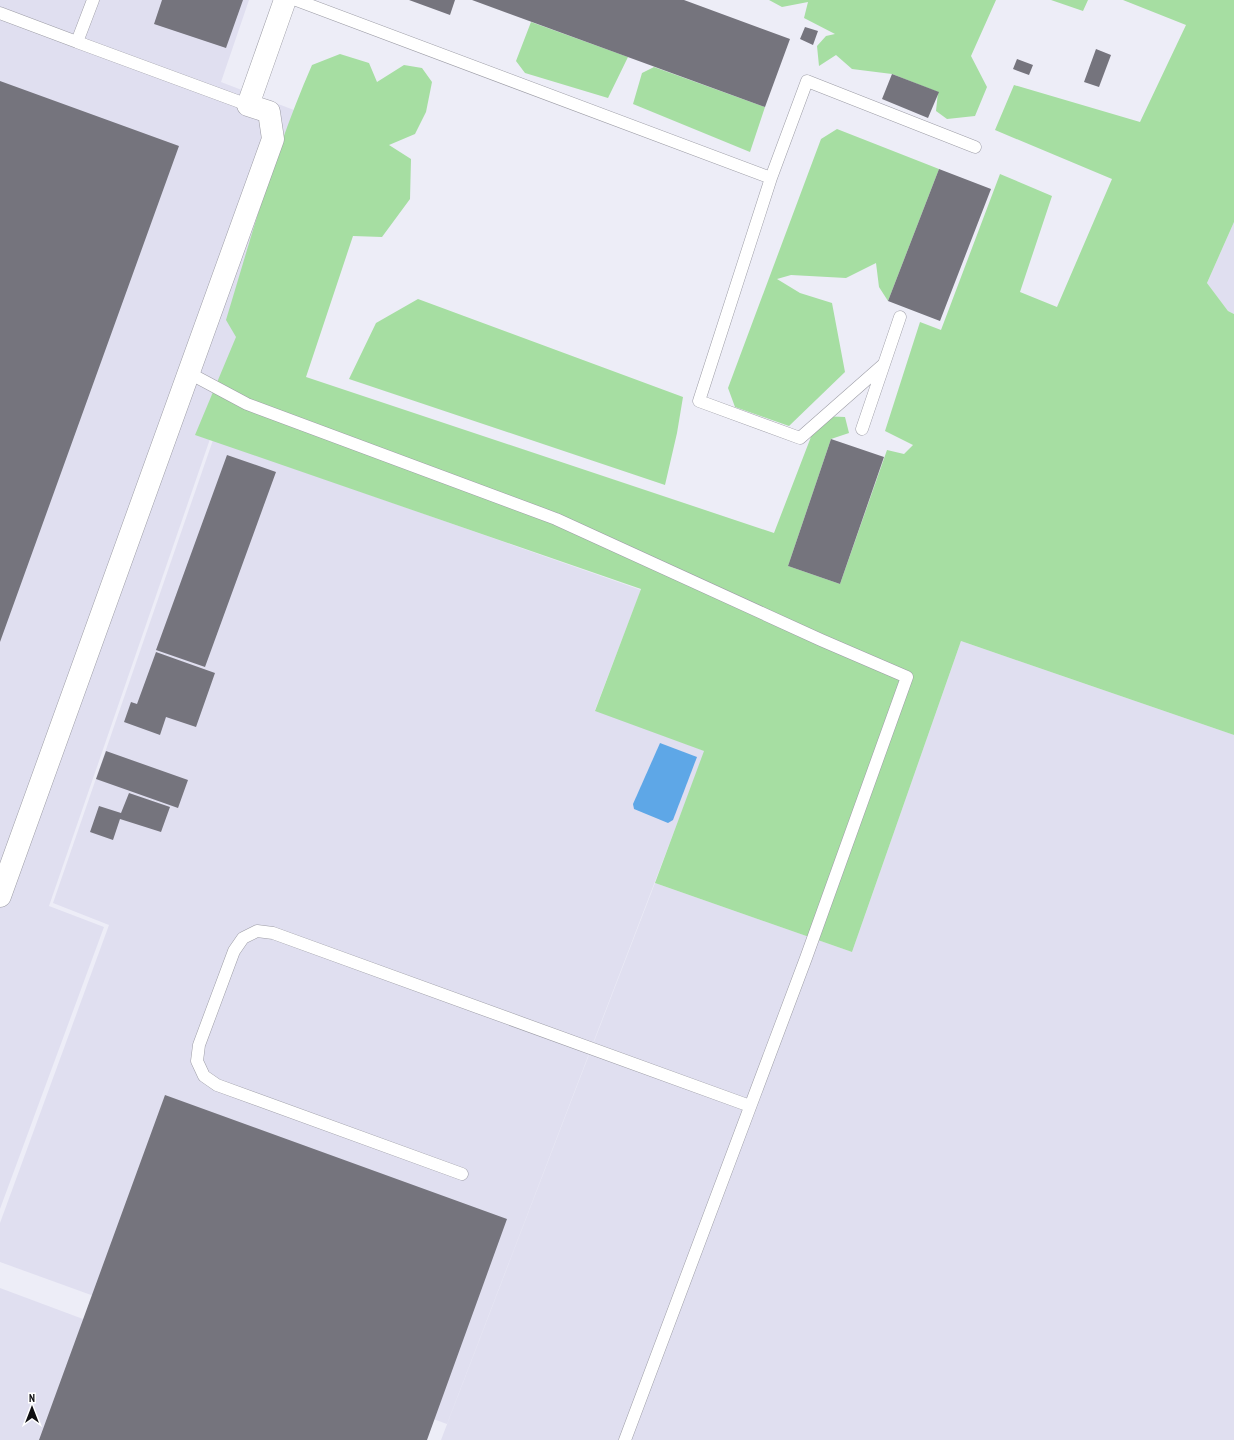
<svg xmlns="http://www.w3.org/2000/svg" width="1234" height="1440" font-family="'PT Sans Narrow',sans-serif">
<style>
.built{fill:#e0dff0}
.green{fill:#a6dea2}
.water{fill:#5ea7e7}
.building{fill:#75747d}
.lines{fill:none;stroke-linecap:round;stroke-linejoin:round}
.service-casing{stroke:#9d9da6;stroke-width:13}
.minor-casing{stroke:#9d9da6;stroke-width:23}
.service{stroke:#fff;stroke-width:12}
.minor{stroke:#fff;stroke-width:22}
</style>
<rect width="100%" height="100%" fill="#ededf7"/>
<path class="built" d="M0 0H249L221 82 320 120 49 906 104 927 0 1209Z
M1234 222V314L1228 311 1207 283Z
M213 440 641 590 595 710 705 751 447 1424 0 1262V1223L109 925 53 903Z
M961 641 1234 735V1440H441L655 883 852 952Z
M0 1288 83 1319 417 1440H0Z"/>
<path class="green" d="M769 0H996L971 56 987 87 975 116 947 119 936 111 938 92 892 74 852 69 836 55 819 66 817 46 826 36 835 34 804 18 808 2 782 7Z
M1051 0H1088L1083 11Z
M1123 0H1234V222L1207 283 1228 311 1234 314V735L961 641 852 952 655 883 704 751 595 711 641 589 195 435 236 337 226 320C252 234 276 147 312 65L340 54 369 63 377 82 404 65 422 68 432 82 426 112 415 134 389 145 411 159 410 199 382 237 353 236 306 377 774 533 819 416 845 417 849 433 831 439 788 566 840 584 887 450 904 454 913 445 885 431 920 322 941 330 1000 174 1052 196 1020 292 1057 307 1112 179 995 130 1014 85 1140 122 1186 25Z
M531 22 628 57 608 98 525 73 516 61Z
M654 67 765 107 750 152 633 104 642 73Z
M837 129 939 169 888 301 879 287 876 263 846 278 791 275 777 279 800 293 832 303 845 372 789 426 735 407 728 388 821 139Z
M418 299 683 397 677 433 665 485 349 379 376 323Z"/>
<path class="water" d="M660 743 697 757 673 820 668 823 634 809 633 804Z"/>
<path class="building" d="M162 0H243L226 48 154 24Z
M409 0H455L450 15Z
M472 0H684L790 39 765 107Z
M805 27 818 31 813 45 800 39Z
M1096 49 1111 55 1099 87 1084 82Z
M1017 59 1033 65 1029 75 1013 69Z
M892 74 939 92 928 118 882 99Z
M0 81 179 146 0 642Z
M939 169 991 189 940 321 888 301Z
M831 439 884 457 840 584 788 566Z
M227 455 276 472 205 667 156 650Z
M156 652 215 673 196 727 166 717 160 735 124 722 131 702 137 704Z
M106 751 188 780 178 808 96 779Z
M129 793 170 807 161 832 120 819 113 840 90 832 99 806 121 813Z
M165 1095 507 1219 427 1440H39Z"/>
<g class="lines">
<g class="service-casing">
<path id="service" d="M93 0 77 42 248 105
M296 0 771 178 807 81 975 147
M0 13 77 42
M771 178 699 401 800 438 883 365
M189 373 247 404 556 519 821 640 907 677 806 958 625 1440
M862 429 900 317
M462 1174 217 1085 204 1076 197 1061 199 1045 234 951 243 938 257 931 273 933 750 1106"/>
</g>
<g class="minor-casing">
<path id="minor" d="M0 896 273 139 269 112 248 105 285 0"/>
</g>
<use href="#service" class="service"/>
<use href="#minor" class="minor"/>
</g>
<g transform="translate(32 1408)" stroke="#ffffff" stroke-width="3" paint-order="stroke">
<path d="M0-3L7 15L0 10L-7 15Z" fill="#0e0e11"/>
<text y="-6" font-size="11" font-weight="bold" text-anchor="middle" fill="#0e0e11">N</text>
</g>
</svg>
